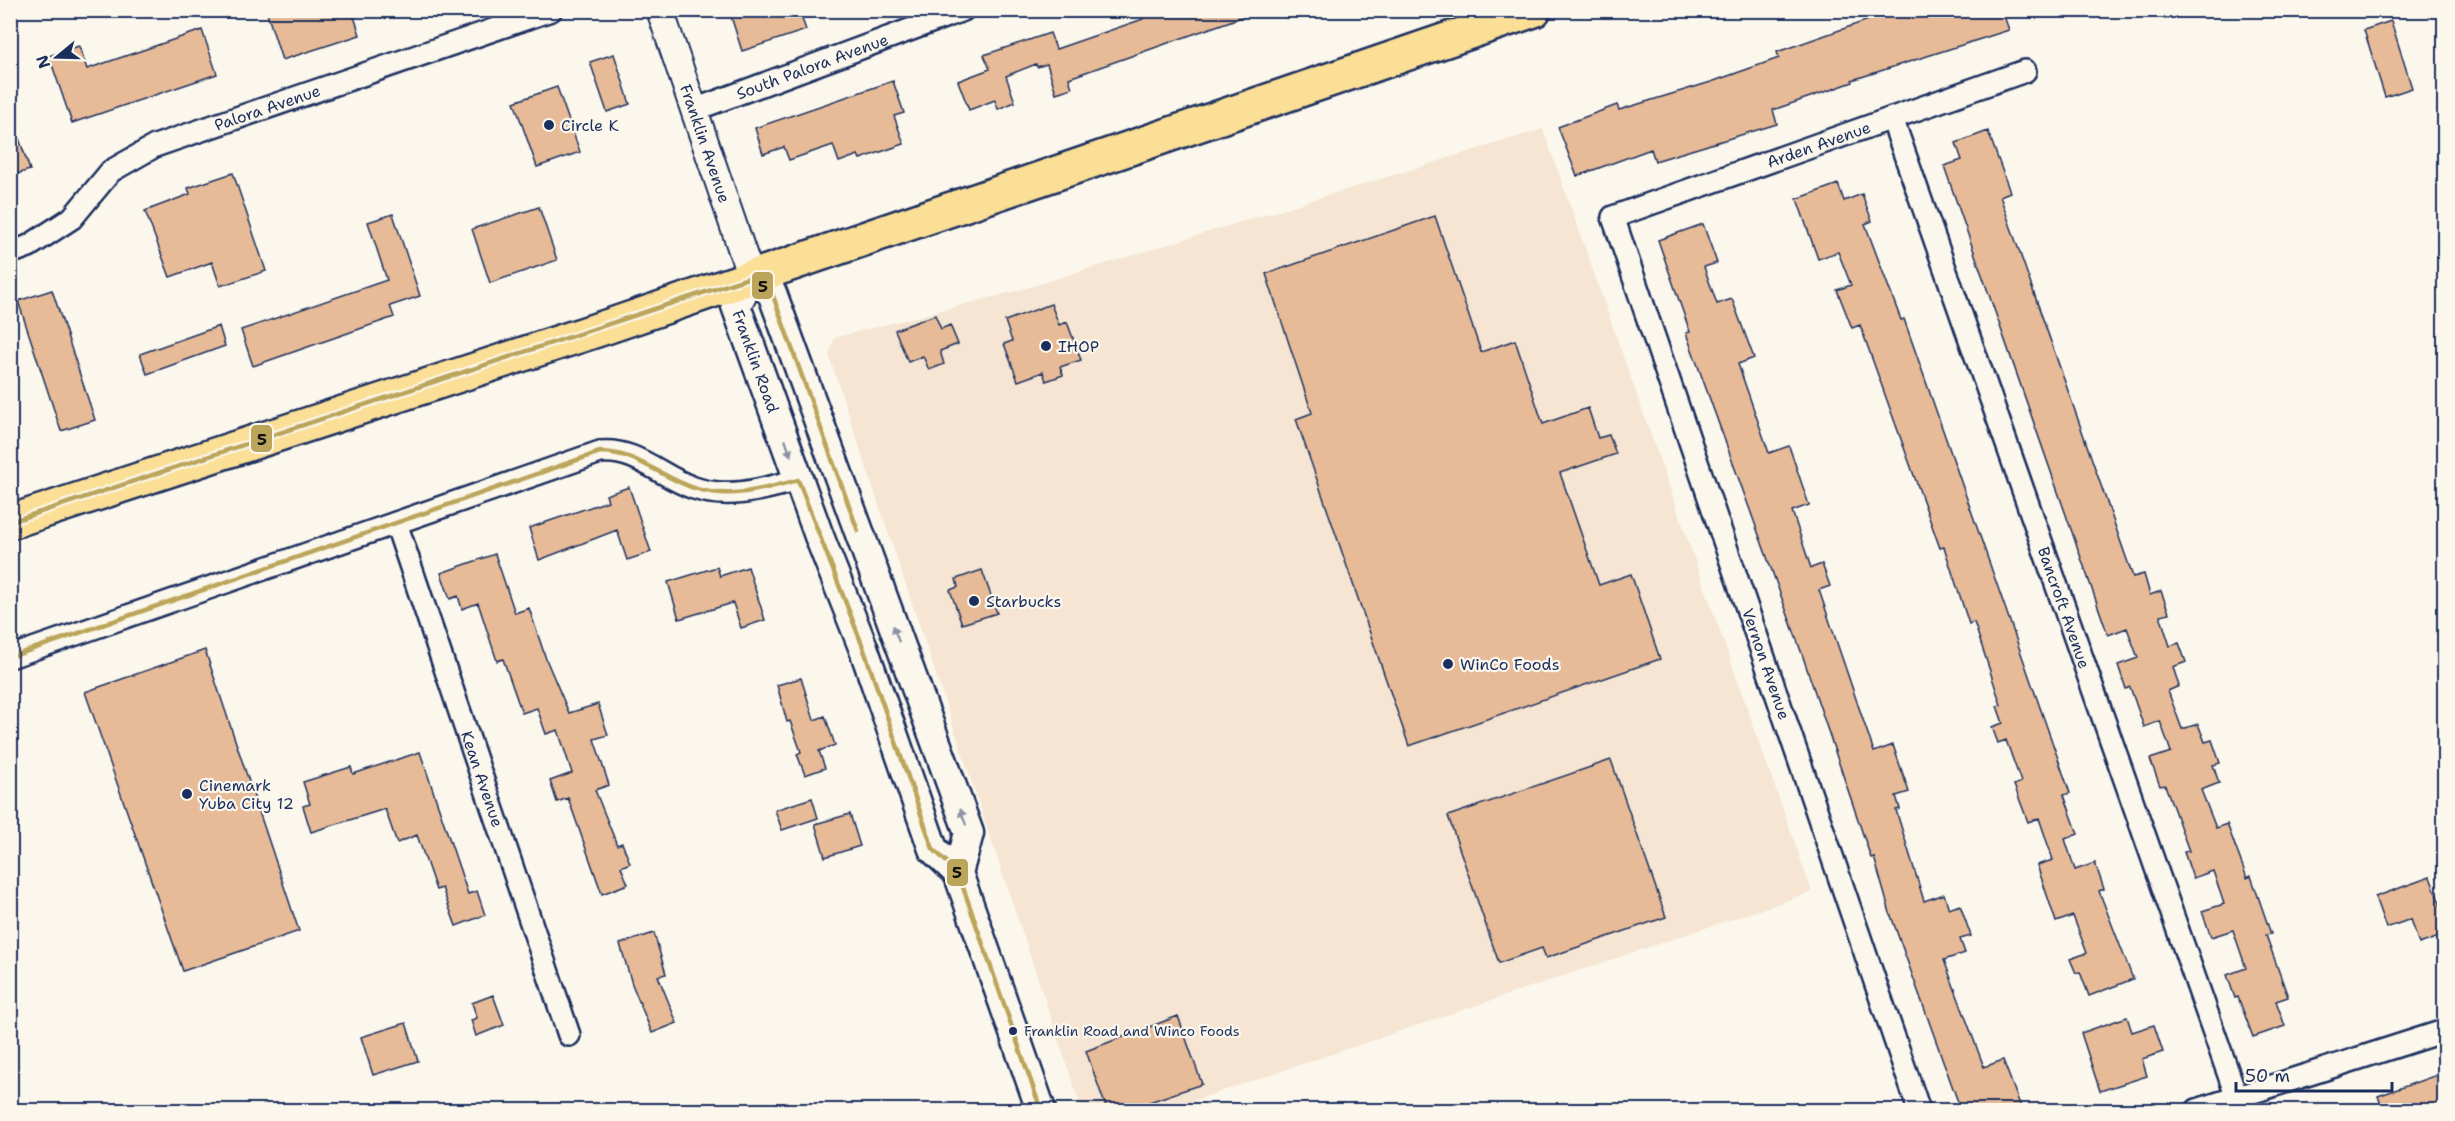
<svg xmlns="http://www.w3.org/2000/svg" width="2455" height="1121" font-family="'Shantell Sans',sans-serif">
<style>
.built{fill:#f5e5d2}
.building{fill:#e7bb97;stroke:#1b2f5e;stroke-width:1.5}
.lines{fill:none;stroke-linecap:round;stroke-linejoin:round}
.minor-casing{stroke:#1b2f5e;stroke-width:26}
.tertiary-casing{stroke:#1b2f5e;stroke-width:30}
.secondary-casing{stroke:#1b2f5e;stroke-width:33}
.trunk-casing{stroke:#1b2f5e;stroke-width:38}
.minor{stroke:#fbf7ec;stroke-width:21}
.tertiary{stroke:#fbf7ec;stroke-width:26}
.secondary{stroke:#fbf7ec;stroke-width:28}
.trunk{stroke:#fbdf96;stroke-width:33}
.bus-1-casing{stroke:#fbf7ec;stroke-width:9}
.bus-1{stroke:#bba55a;stroke-width:4.5}
.oneway{fill:#8b93a5}
.poi-dot{fill:#1b2f5e;stroke:#fbf7ec;stroke-width:2}
.labels{text-anchor:middle;dominant-baseline:central;stroke-width:4.5;stroke-linejoin:round;paint-order:stroke}
.bus-label{font-size:14px;fill:#1b2f5e;stroke:#fbf7ec;text-anchor:start}
.street-label{font-size:16px;fill:#1b2f5e;stroke:#fbf7ec}
.poi-label{font-size:16px;fill:#1b2f5e;stroke:#fbf7ec;text-anchor:start}
.line-badge{stroke:#fbf7ec;stroke-width:2}
.pale-badge-label{font-size:16px;text-anchor:middle;font-weight:bold;fill:#111}
</style>
<rect width="100%" height="100%" fill="#fbf7ec"/>
<filter id="ink" filterUnits="userSpaceOnUse"><feTurbulence type="fractalNoise" baseFrequency=".0167" numOctaves="2"/><feDisplacementMap in="SourceGraphic" scale="12" xChannelSelector="R" yChannelSelector="G"/><feConvolveMatrix kernelMatrix="1 2 1 2 8 2 1 2 1" color-interpolation-filters="sRGB"/></filter>
<g filter="url(#ink)">
<path class="built" d="M1543 129 1812 892 1166 1110H1082L829 356 834 338 1020 290Z"/>
<path class="building" d="M266 10H352L360 35 282 60Z
M729 10H762L765 18 787 10H799L806 30 742 51Z
M1140 10H1252L1253 13 1069 78 1072 88 1056 93 1047 64 1037 67 1036 64 1006 76 1015 102 998 109 995 100 969 110 958 81 990 69 984 55 1050 33 1056 49 1143 19Z
M1897 10H2002L2009 30 1852 80 1853 82 1773 110 1777 124 1655 161 1651 149 1577 176 1558 127 1617 105 1619 110 1711 82 1779 58 1777 52Z
M2391 21 2412 88 2385 97 2364 30Z
M202 30 217 74 72 123 49 56 79 46 87 69Z
M614 54 630 104 607 112 590 62Z
M893 81 904 113 894 116 904 144 860 159 858 155 839 162 833 145 789 160 784 147 763 154 755 128Z
M557 87 580 152 537 167 514 102Z
M10 121H13L30 170 10 176Z
M1988 131 2010 192 2000 196 2133 577 2144 574 2150 595 2161 591 2169 613 2160 615 2170 646 2179 643 2186 662 2173 667 2179 686 2168 691 2182 729 2198 724 2205 742 2212 740 2220 763 2213 765 2219 783 2201 790 2216 828 2227 824 2247 878 2251 876 2271 934 2266 935 2288 997 2276 1001 2285 1026 2253 1037 2238 997 2235 998 2227 975 2246 968 2233 930 2211 937 2202 911 2224 904 2213 871 2193 878 2184 852 2189 851 2165 785 2160 786 2150 759 2171 752 2160 721 2144 727 2130 687 2126 689 2118 665 2138 658 2127 628 2108 635 1944 166 1962 160 1956 143Z
M233 173 266 271 220 286 212 262 170 277 145 211 190 194 188 188Z
M1838 184 1844 201 1862 194 1872 221 1865 224 1901 320 1904 319 2070 793 2064 795 2078 834 2065 839 2075 870 2095 863 2104 889 2099 891 2133 979 2089 996 2080 972 2076 973 2070 959 2087 953 2073 916 2056 922 2037 865 2053 860 2039 818 2028 822 2014 785 2021 782 2006 740 1998 743 1992 727 2003 723 1997 706 2001 705 1974 622 1969 624 1944 547 1940 548 1860 325 1852 328 1837 290 1851 285 1838 252 1818 259 1797 199Z
M539 207 557 260 490 283 472 229Z
M393 214 420 296 390 306 394 317 253 366 241 330 387 280 368 222Z
M1435 216 1481 352 1515 340 1543 424 1588 408 1598 438 1609 435 1616 454 1560 473 1599 585 1631 574 1660 659 1409 746 1296 419 1312 413 1266 274Z
M1703 224 1717 263 1704 267 1717 304 1732 299 1754 358 1738 364 1769 453 1789 446 1809 505 1792 511 1811 568 1822 564 1830 586 1819 590 1874 752 1893 745 1909 792 1896 796 1900 809 1896 810 1924 901 1944 894 1949 909 1960 905 1971 936 1960 939 1965 953 1944 960 1984 1067 2003 1060 2022 1110H1961L1950 1080 1890 913 1874 857 1871 858 1802 654 1686 333 1690 332 1658 240Z
M52 290 95 420 61 431 18 301Z
M1051 304 1059 325 1067 322 1081 360 1060 367 1063 375 1046 381 1043 372 1018 381 1004 344 1012 341 1005 321Z
M935 315 941 329 950 325 958 344 940 351 944 364 929 370 923 356 908 362 895 330Z
M219 326 225 346 147 374 140 354Z
M629 487 651 552 627 560 617 530 539 560 529 528 608 501 606 495Z
M495 554 515 613 529 608 546 659 569 713 598 704 608 735 594 739 609 785 595 790 617 845 622 843 630 863 621 867 628 884 602 894 568 798 557 802 550 781 572 773 558 730 546 734 537 708 522 713 503 659 497 661 478 603 462 609 458 596 450 599 441 573Z
M717 567 720 576 748 567 765 620 741 628 733 603 679 619 668 582Z
M982 570 997 613 962 624 950 590 958 587 956 579Z
M205 650 299 931 183 971 85 692Z
M801 678 814 720 825 716 835 745 819 751 825 768 805 775 797 754 801 752 790 721 787 722 777 685Z
M420 752 468 894 477 891 485 915 456 926 442 888 436 890 417 835 397 843 385 809 311 832 303 806 310 804 303 782 351 767 353 774Z
M1611 760 1666 917 1546 958 1542 948 1499 963 1448 816Z
M812 798 818 818 782 830 775 810Z
M850 814 860 846 825 857 815 824Z
M2430 877 2445 917V935L2419 944 2411 919 2386 928 2375 897Z
M654 933 666 974 658 976 677 1023 652 1033 632 984 620 944Z
M493 995 504 1025 476 1036 471 1020 477 1018 472 1003Z
M1178 1016 1202 1084 1126 1110H1107L1086 1051Z
M2127 1017 2132 1032 2154 1025 2163 1052 2142 1059 2147 1076 2100 1091 2081 1033Z
M406 1023 418 1061 373 1075 361 1037Z
M2445 1072V1110H2383L2378 1096Z"/>
<g class="lines">
<g class="minor-casing">
<g id="minor">
<path id="s1" d="M694 110 963 10"/>
<path id="s2" d="M1892 118 2237 1098"/>
<path id="s3" d="M10 253 29 246 72 218 111 171 155 146 551 10"/>
<path id="s4" d="M396 523 569 1035"/>
<path d="M10 657 600 452C636 448 661 477 694 488 729 500 764 489 798 480"/>
<path id="s5" d="M1919 1110 1613 217 2025 71"/>
<path d="M2197 1110 2444 1031"/>
</g>
</g>
<g class="tertiary-casing">
<g id="tertiary">
<path id="s6" d="M660 10 751 277"/>
</g>
</g>
<g class="secondary-casing">
<g id="secondary">
<path id="s7" d="M958 873 969 833 772 293 751 277 736 306 819 536 863 647 933 849 958 873 1041 1110"/>
</g>
</g>
<g class="trunk-casing">
<path id="trunk" d="M10 522 606 327 1534 10"/>
</g>
<use href="#minor" class="minor"/>
<use href="#tertiary" class="tertiary"/>
<use href="#secondary" class="secondary"/>
<use href="#trunk" class="trunk"/>
<g class="bus-1-casing">
<path id="bus-1" d="M10 522 751 277 772 293 858 531
M10 657 600 452C637 452 660 477 694 488 728 500 764 489 798 480L863 647 933 849 958 873 1041 1110"/>
</g>
<use href="#bus-1" class="bus-1"/>
</g>
<defs><path id="oneway-solid" d="M-6-.8H1V-3.2L6.5 0L1 3.2V.8H-6Z" transform="scale(1.5)"/></defs>
<g class="oneway">
<use href="#oneway-solid" transform="translate(788 448) rotate(71)"/>
<use href="#oneway-solid" transform="translate(896 634) rotate(-110)"/>
<use href="#oneway-solid" transform="translate(963 817) rotate(-110)"/>
</g>
</g>
<g class="poi-dot">
<circle cx="549" cy="125" r="6"/>
<circle cx="1046" cy="346" r="6"/>
<circle cx="974" cy="601" r="6"/>
<circle cx="1448" cy="664" r="6"/>
<circle cx="187" cy="794" r="6"/>
<circle cx="1013" cy="1031" r="5"/>
</g>
<g class="labels">
<g class="bus-label">
<text x="1024" y="1031">Franklin Road and Winco Foods</text>
</g>
<g class="street-label">
<text stroke="none"><textPath href="#s1" startOffset="126">South Palora Avenue</textPath></text>
<text stroke="none"><textPath href="#s3" startOffset="302">Palora Avenue</textPath></text>
<text stroke="none"><textPath href="#s6" startOffset="141">Franklin Avenue</textPath></text>
<text stroke="none"><textPath href="#s5" startOffset="1162">Arden Avenue</textPath></text>
<text stroke="none"><textPath href="#s7" startOffset="734">Franklin Road</textPath></text>
<text stroke="none"><textPath href="#s2" startOffset="519">Bancroft Avenue</textPath></text>
<text transform="translate(1766 664) rotate(71)">Vernon Avenue</text>
<text stroke="none"><textPath href="#s4" startOffset="270">Kean Avenue</textPath></text>
</g>
<g class="poi-label">
<text x="561" y="125">Circle K</text>
<text x="1058" y="346">IHOP</text>
<text x="986" y="601">Starbucks</text>
<text x="1460" y="664">WinCo Foods</text>
<text x="199" y="785">Cinemark<tspan x="199" dy="18">Yuba City 12</tspan></text>
</g>
</g>
<g class="line-badge">
<rect x="751" y="271" width="23" height="29" rx="6" fill="#bba55a"/>
<rect x="250" y="424" width="23" height="29" rx="6" fill="#bba55a"/>
<rect x="946" y="858" width="23" height="29" rx="6" fill="#bba55a"/>
</g>
<g class="pale-badge-label">
<text x="763" y="292">5</text>
<text x="262" y="445">5</text>
<text x="957" y="878">5</text>
</g>
<rect width="2455" height="1121" fill="none" stroke="#fbf7ec" stroke-width="36"/>
<rect x="18" y="18" width="2419" height="1085" fill="none" stroke="#1b2f5e" stroke-width="2" filter="url(#ink)"/>
<g transform="translate(57 57) rotate(251)" stroke="#fbf7ec" stroke-width="4.5" paint-order="stroke">
<path d="M0-4.5L10 22L0 15L-10 22Z" fill="#1b2f5e"/>
<text y="-9" font-size="16" font-weight="bold" text-anchor="middle" fill="#1b2f5e">N</text>
</g>
<path d="M2236 1082v9h156v-9" fill="none" stroke="#1b2f5e" stroke-width="3"/>
<text x="2245" y="1082" font-size="18" fill="#1b2f5e" stroke="#fbf7ec" stroke-width="4.5" paint-order="stroke">50 m</text>
</svg>
